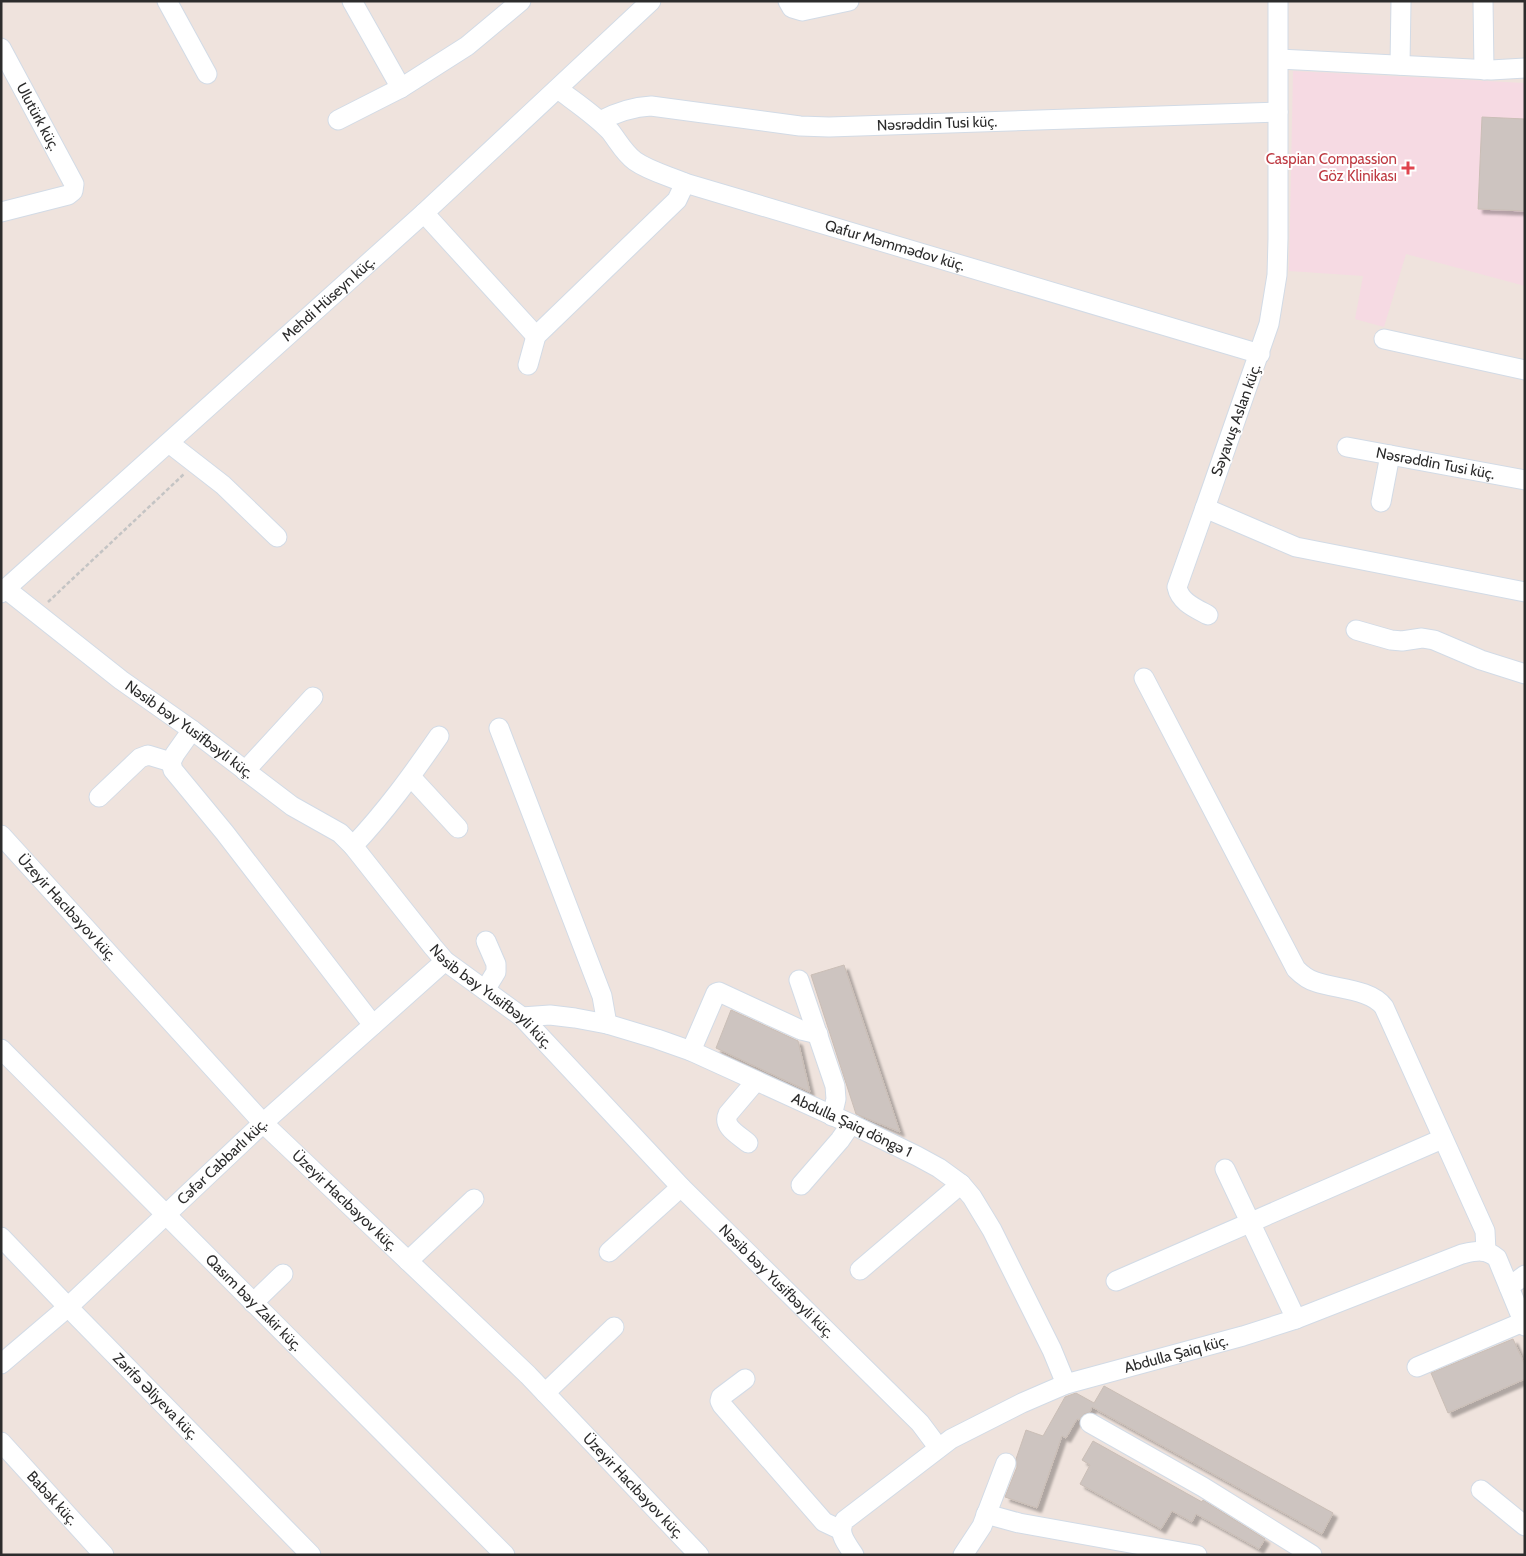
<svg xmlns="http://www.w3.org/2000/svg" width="1526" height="1556" font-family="Cabin,sans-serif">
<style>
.medical{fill:#f6dae3}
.building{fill:#cdc4c0;stroke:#cabeb6;filter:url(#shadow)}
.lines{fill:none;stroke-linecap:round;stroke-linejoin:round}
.minor-casing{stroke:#d2dbe6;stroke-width:21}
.path{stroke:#c4c4c4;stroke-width:2.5;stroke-dasharray:4 2.5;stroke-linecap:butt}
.minor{stroke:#fff;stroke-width:19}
.health-dot{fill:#e0444e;stroke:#fff;stroke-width:2}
.labels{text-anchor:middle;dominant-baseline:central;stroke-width:4;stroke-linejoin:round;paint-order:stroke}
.street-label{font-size:15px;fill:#2c2c2c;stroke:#fff}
.health-label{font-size:15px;fill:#be3a42;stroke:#fff;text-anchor:end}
</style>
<defs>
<filter id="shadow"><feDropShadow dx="4.5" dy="4.5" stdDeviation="1" flood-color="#0004"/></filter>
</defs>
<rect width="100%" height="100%" fill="#efe3dd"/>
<path class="medical" d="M1293 71 1525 83V286L1406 254 1384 327 1355 319 1363 276 1289 271Z"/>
<path class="building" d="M1482 117 1525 119V211L1478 209Z
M844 965 900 1132 856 1114 811 975Z
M731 1010 798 1041 810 1092 716 1048Z
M1513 1339 1525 1365V1379L1448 1413 1431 1373Z
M1104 1386 1333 1513 1322 1534 1092 1407 1090 1412 1084 1414 1079 1420 1077 1419 1066 1438 1062 1436 1037 1508 1005 1497 1017 1467 1016 1459 1026 1430 1043 1436 1065 1397 1076 1393 1094 1403Z
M1093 1441 1202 1502 1203 1500 1265 1539 1259 1549 1196 1514 1192 1522 1172 1511 1161 1529 1080 1484 1090 1465 1082 1460Z"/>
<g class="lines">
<g class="minor-casing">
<g id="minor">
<path d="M167 1 207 74"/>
<path d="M352 1 401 88"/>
<path d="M788 1 792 8 802 11 849 1"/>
<path d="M1278 1V239L1277 275 1269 324 1205 508 1296 547 1525 592"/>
<path d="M1483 1 1484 70"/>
<path id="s1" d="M1 48 74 184 73 191 68 195 1 212"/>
<path d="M1279 59 1491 70 1525 68"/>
<path d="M1400 65 1401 1"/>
<path id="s2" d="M558 89C575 102 595 115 610 131 618 141 624 153 635 161 649 171 669 176 685 183L1260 354"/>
<path d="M338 120 401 88 467 46 521 1"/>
<path id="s3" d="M600 121C617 112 632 107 651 106L800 126 829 127 1278 112"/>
<path d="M424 213 536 336"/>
<path d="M1384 339 1525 370"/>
<path d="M528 365 536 336 677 200 685 183"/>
<path d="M169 443 223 485 277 537"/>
<path id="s4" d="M1347 447 1525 480"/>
<path d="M1381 502 1390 455"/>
<path d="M1205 508 1177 587C1180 602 1195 608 1208 615"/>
<path id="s5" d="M6 589 121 680 192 730 292 806 340 833 353 846 433 947 445 961 522 1017 681 1187 920 1423 938 1447"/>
<path id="s6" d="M1 593 424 213 651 1"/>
<path d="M1356 630 1391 640 1402 641 1422 638 1434 640 1481 660 1525 674"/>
<path d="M1144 678 1296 969C1302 975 1308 980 1316 982 1336 989 1371 989 1384 1007L1485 1231 1486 1251"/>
<path d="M499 728 602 996 607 1024"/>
<path d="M192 730 175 754 171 762 173 770 225 833 373 1025"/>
<path d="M245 771 313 697"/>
<path d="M411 777 458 828"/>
<path d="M99 797 140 758 148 755 171 762"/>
<path id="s7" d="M1 835 263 1123 528 1375 699 1555"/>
<path d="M353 846C386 811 412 775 439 736"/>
<path d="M799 980 835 1086 836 1099 832 1116"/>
<path d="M485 990 496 972V964L486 941"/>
<path id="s8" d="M522 1017 550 1015 575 1018 607 1024 657 1039 691 1051 851 1124 917 1156 939 1168 961 1184 972 1197 992 1230 1052 1350 1066 1384"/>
<path id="s9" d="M1 1049 505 1555"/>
<path d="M691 1051 716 993 719 992 801 1030 818 1034"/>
<path d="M748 1143C739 1135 722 1127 728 1114L756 1081"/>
<path d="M1225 1169 1296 1319"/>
<path d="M801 1185 840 1140 851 1124"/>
<path id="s10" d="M1 1237 68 1307 311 1555"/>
<path d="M609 1252 681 1187"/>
<path d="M408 1261 474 1199"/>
<path d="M860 1270 961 1184"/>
<path d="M1116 1281 1442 1139"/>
<path d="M1509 1287 1525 1275"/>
<path d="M253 1303 283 1274"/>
<path id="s11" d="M1 1364 68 1307 263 1123 445 961"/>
<path d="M1417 1367 1523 1322"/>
<path d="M745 1379 721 1397 720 1401 722 1405 824 1522 841 1530"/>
<path d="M545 1393 614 1327"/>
<path d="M1090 1423 1203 1487 1312 1555"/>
<path id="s12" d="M1 1442 104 1555"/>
<path d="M1481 1490 1525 1526"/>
<path d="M986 1514 1019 1523 1197 1555"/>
<path id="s13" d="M854 1555C847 1544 836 1532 845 1520L951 1439 1022 1403 1066 1384 1243 1336 1296 1319 1462 1254C1475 1251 1486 1248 1497 1258L1525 1326"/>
<path d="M963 1555 982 1526 1006 1463"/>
</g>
</g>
<path class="path" d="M48 602 184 474"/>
<use href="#minor" class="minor"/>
</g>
<path class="health-dot" d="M1405.5 160.5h5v5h5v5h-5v5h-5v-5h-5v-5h5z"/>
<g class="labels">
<g class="street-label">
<text stroke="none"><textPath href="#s1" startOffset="78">Ulutürk küç.</textPath></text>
<text stroke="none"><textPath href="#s3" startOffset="341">Nəsrəddin Tusi küç.</textPath></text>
<text stroke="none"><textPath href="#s2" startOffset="380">Qafur Məmmədov küç.</textPath></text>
<text stroke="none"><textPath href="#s6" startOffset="440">Mehdi Hüseyn küç.</textPath></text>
<text transform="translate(1236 420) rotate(-70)">Səyavuş Aslan küç.</text>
<text stroke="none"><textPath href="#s4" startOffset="90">Nəsrəddin Tusi küç.</textPath></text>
<text stroke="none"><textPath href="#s5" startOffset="231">Nəsib bəy Yusifbəyli küç.</textPath></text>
<text stroke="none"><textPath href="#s7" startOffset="98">Üzeyir Hacıbəyov küç.</textPath></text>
<text stroke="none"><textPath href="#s5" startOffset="638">Nəsib bəy Yusifbəyli küç.</textPath></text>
<text stroke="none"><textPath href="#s8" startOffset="351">Abdulla Şaiq döngə 1</textPath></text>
<text stroke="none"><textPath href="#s11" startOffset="300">Cəfər Cabbarlı küç.</textPath></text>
<text stroke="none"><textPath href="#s7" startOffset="502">Üzeyir Hacıbəyov küç.</textPath></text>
<text stroke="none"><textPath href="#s5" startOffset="1042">Nəsib bəy Yusifbəyli küç.</textPath></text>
<text stroke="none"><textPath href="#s9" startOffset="358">Qasım bəy Zakir küç.</textPath></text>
<text stroke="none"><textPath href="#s13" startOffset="414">Abdulla Şaiq küç.</textPath></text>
<text stroke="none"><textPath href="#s10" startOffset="222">Zərifə Əliyeva küç.</textPath></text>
<text stroke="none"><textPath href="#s7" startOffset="908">Üzeyir Hacıbəyov küç.</textPath></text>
<text stroke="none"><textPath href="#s12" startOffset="76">Babək küç.</textPath></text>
</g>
<g class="health-label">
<text x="1397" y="159">Caspian Compassion<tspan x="1397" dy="17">Göz Klinikası</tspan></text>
</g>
</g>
<rect width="1526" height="1556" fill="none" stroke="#2c2c2c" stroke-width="5"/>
</svg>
